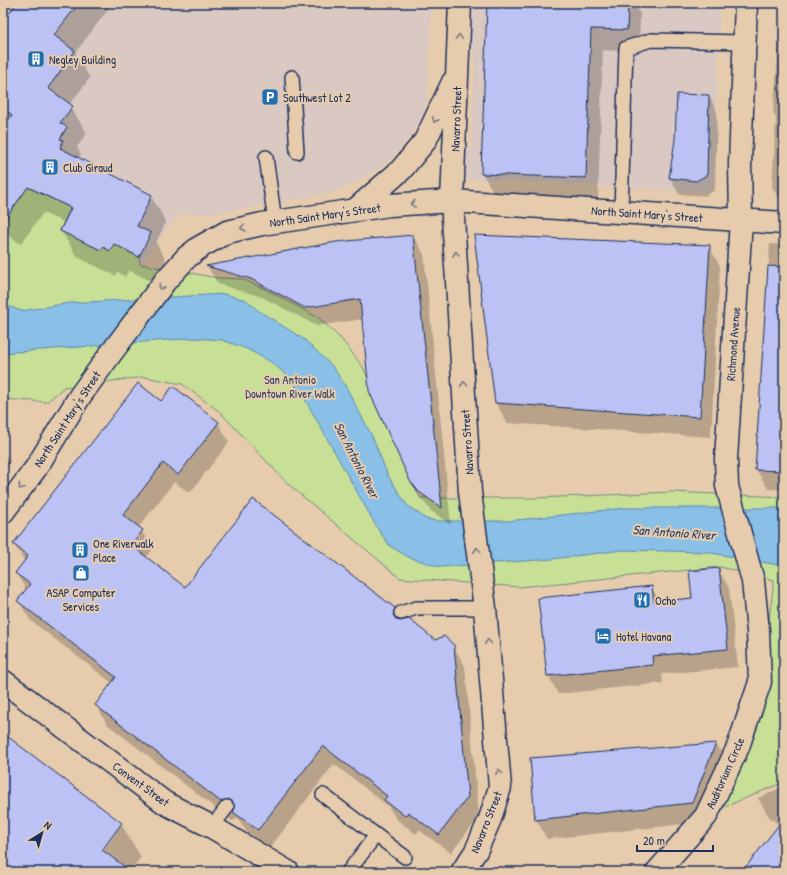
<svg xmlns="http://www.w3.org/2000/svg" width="787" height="875" font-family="'Patrick Hand',sans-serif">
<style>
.built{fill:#d9c9c2}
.green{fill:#c7e096;stroke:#71887a}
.water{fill:#8ac0e7;stroke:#5e86b0}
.shadow{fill:#0003;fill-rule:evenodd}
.building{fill:#bcc2f3;stroke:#1b2f5e}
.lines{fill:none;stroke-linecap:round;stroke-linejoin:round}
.service-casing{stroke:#1b2f5e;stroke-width:16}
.minor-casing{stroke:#1b2f5e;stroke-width:25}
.tertiary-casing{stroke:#1b2f5e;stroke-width:25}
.secondary-casing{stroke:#1b2f5e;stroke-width:25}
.service{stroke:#e6ccad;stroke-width:13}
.minor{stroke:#e6ccad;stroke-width:22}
.tertiary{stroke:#e6ccad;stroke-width:22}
.secondary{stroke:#e6ccad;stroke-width:22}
.oneway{stroke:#767682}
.labels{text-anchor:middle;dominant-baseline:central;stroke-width:4;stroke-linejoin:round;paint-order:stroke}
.poi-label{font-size:12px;fill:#1b2f5e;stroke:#e6ccad;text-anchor:start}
.street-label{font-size:12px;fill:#1b2f5e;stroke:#e6ccad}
.park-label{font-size:12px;fill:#2c4164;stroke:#e6ccad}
.water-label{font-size:13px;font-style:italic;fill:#263e6c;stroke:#e6ccad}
</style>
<rect width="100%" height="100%" fill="#e6ccad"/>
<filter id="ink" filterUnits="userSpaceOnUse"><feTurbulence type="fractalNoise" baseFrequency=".025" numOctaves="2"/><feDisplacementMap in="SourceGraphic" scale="8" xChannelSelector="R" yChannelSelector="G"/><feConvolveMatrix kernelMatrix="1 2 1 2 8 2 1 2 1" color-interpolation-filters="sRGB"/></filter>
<g filter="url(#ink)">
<path class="built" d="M3 3H432L426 107 423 118 397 154 382 166 348 187 326 194 212 214H179L140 264 3 280Z
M472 3H720L714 181 712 189 703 192 469 179 466 178 464 175V154L471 146 475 54 469 50Z"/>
<path class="green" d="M28 187 71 208 60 230 101 250 103 247 110 251 114 244 139 257 140 264 218 278 242 279 267 290 319 318 342 340 363 367 420 498H537L672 492 784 497V782L722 808 770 676 765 653 774 580 720 567 519 587 400 578 288 484 220 412 182 384 145 377 64 387 47 402 3 399V217L6 218Z"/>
<path class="water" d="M224 294 246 300 259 311 305 340 333 367 346 387 373 438 388 476 407 505 426 519 439 521H508L624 508H778L784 511V566L706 552 622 550 552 559 440 567 408 557 390 546 379 531 306 401 291 379 271 362 247 349 222 340 194 338 3 353V308L11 307 21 311 70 303Z"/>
<path class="shadow" d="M18 3H113L75 53 90 78 69 105 87 133 77 147 81 154 79 158 151 196 166 222 156 243 166 260 154 283 129 270 125 277 118 272 116 276 77 257 61 231 65 223 43 213 21 244 3 232V130L6 125 3 122V18L5 20Z
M488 3H634L640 14 639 52 603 50 598 200 495 195 482 173Z
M782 11H784V197H778L772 187 776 118 773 112Z
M709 96 717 111 715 190 705 196 679 194 670 178 676 140Z
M413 236 424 254 451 525 431 511 422 500 411 481 363 319 317 326 262 297 218 284 208 267 336 243Z
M475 236 709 246 720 266 711 437 507 423 496 403Z
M770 244 784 245V490L768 489 756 469Z
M161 402 218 423 229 442 190 493 174 482 139 527 153 549 146 558 186 588 394 609 401 622 435 641 453 646 465 666 479 817 451 853 419 830 416 834 396 819 388 806 334 764 269 849 246 831 238 818 232 821 107 724 96 705 112 683 30 620 19 601 27 591 16 573 25 562 14 544Z
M3 450 10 462 3 471Z
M718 569 729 588 738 667 662 674 663 683 558 694 548 675 651 587 660 602 693 599Z
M3 734 121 824 141 857 130 872H3ZM112 834H115L100 854 98 853Z
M716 744 727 763 703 822 547 839 536 819 531 759Z
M784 786V872H744L779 825 769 817 758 798Z"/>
<path class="building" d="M17 3H79L54 35 75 51 48 88 73 106 60 123 67 127 60 139 63 140 60 148 152 195 137 226 151 233 139 257 114 244 110 251 103 247 101 250 60 231 71 208 28 187 3 222V128L12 115 3 108V21Z
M487 3H628L627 30 591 29 586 178 481 174Z
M677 94 709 95 707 175 696 181 669 178 675 140Z
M413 235 442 508 419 492 410 481 369 391 360 299 305 308 251 279 206 266 336 242Z
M474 235 710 245 700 417 495 403Z
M768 266 784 267V471L755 470Z
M138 383 161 401 173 386 219 422 178 475 163 463 123 515 143 530 131 545 185 587 253 499 395 608 393 615 396 619 400 621 409 619 435 640 444 636 454 645 468 797 439 835 408 812 405 816 384 800 387 796 323 746 258 830 233 812 235 808 232 801 228 799 221 802 95 705 116 677 17 601 30 584 15 573 28 556 13 544Z
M719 568 728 649 652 656 653 665 547 676 538 598 652 586 654 602 692 598 689 571Z
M3 733 122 823 102 850 132 872H3Z
M716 743 692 803 535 820 530 758Z
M784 818V872H742Z"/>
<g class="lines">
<g class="service-casing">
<path id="service" d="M292 77 297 152
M266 157 275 222
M621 212 626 48 651 40 744 42
M401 613 416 608H485
M323 795 405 857
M212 827 227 807
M348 872 376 835"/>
</g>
<g class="minor-casing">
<path id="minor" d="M3 681 165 803 212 827 288 872
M657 872 706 816 738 747 760 682 758 631 753 581 727 486 726 459 741 220 740 164 746 3"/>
</g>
<g class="tertiary-casing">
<path id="tertiary" d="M452 201 784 223"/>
</g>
<g class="secondary-casing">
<path id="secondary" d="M460 3 452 201 470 492 485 608 500 787 490 819 476 851 462 872
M355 210 401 170 425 141 453 82
M3 512 36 468 80 396 109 356 166 280 187 257 200 247 227 232 262 224 390 205 452 201"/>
</g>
<use href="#service" class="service"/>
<use href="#minor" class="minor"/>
<use href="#tertiary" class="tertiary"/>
<use href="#secondary" class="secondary"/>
</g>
<defs><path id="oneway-chevron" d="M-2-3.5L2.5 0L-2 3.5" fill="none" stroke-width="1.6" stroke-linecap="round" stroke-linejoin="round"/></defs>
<g class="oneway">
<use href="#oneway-chevron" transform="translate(459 37) rotate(-88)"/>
<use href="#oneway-chevron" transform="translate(435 120) rotate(115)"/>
<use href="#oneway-chevron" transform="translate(413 204) rotate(176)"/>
<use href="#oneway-chevron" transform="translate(243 228) rotate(166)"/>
<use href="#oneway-chevron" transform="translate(456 254) rotate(-94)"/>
<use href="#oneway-chevron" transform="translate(161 287) rotate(127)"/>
<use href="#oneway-chevron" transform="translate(464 384) rotate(-94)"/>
<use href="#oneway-chevron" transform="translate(21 487) rotate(127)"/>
<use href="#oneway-chevron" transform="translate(477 550) rotate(-97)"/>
<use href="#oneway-chevron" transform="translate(488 642) rotate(-95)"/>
<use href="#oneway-chevron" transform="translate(499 772) rotate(-95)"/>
</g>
</g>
<defs>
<g id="building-square" transform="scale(0.9)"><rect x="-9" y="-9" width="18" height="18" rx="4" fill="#1f6fb2" stroke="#e6ccad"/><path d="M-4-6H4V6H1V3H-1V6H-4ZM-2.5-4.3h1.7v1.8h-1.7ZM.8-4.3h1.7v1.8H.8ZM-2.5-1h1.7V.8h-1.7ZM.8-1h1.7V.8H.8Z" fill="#fff"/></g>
<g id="parking-square" transform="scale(0.9)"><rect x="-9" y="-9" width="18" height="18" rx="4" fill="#1f6fb2" stroke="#e6ccad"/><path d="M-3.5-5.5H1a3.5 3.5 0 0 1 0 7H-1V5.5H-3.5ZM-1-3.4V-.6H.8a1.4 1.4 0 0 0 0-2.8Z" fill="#fff"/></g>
<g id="shop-square" transform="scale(0.9)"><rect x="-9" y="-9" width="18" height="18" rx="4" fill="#1f6fb2" stroke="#e6ccad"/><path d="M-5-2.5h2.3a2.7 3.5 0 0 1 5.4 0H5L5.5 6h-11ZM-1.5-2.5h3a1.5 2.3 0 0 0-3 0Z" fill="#fff"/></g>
<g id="restaurant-square" transform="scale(0.9)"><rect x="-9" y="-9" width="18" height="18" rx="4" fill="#1f6fb2" stroke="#e6ccad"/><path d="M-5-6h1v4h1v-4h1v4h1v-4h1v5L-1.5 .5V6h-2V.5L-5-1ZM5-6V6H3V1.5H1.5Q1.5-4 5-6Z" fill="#fff"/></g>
<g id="hotel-square" transform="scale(0.9)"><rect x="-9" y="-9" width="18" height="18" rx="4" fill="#1f6fb2" stroke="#e6ccad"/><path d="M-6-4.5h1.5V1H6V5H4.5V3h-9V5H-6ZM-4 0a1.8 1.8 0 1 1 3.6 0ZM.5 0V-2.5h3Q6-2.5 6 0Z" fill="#fff"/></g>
</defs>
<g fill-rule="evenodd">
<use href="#building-square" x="36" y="59"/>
<use href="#parking-square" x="270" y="97"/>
<use href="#building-square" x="50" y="167"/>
<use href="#building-square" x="80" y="550"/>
<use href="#shop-square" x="81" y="573"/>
<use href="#restaurant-square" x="642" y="600"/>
<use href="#hotel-square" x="603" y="636"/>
</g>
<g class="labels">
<g class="poi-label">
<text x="49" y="59">Negley Building</text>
<text x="283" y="97">Southwest Lot 2</text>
<text x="63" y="167">Club Giraud</text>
<text x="93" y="543">One Riverwalk<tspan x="93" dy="14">Place</tspan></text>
<text x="81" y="592" text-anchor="middle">ASAP Computer<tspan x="81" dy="14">Services</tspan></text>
<text x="655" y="600">Ocho</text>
<text x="616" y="636">Hotel Havana</text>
</g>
<g class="street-label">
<text transform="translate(456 119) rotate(-88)">Navarro Street</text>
<text transform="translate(647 214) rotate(4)">North Saint Mary's Street</text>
<text transform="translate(325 215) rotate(-8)">North Saint Mary's Street</text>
<text transform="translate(733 344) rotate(-86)">Richmond Avenue</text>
<text transform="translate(67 419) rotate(-57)">North Saint Mary's Street</text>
<text transform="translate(467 442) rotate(-94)">Navarro Street</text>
<text transform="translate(725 773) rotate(-66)">Auditorium Circle</text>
<text transform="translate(141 784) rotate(36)">Convent Street</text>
<text transform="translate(486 822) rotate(-68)">Navarro Street</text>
</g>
<g class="park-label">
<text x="290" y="379">San Antonio<tspan x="290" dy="14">Downtown River Walk</tspan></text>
</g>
<g class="water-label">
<text transform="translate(357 460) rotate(63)">San Antonio River</text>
<text transform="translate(674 532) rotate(4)">San Antonio River</text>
</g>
</g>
<rect width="787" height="875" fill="none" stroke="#e6ccad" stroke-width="16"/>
<rect x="8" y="8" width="771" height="859" fill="none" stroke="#1b2f5e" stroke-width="1.5" filter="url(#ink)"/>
<g transform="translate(42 833) rotate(37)" stroke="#e6ccad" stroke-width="3" paint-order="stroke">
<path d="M0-3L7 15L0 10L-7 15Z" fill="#1b2f5e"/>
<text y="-6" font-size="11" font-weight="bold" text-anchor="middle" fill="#1b2f5e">N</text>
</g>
<path d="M637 845v6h76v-6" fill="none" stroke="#1b2f5e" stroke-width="2"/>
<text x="643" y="845" font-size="12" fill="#1b2f5e" stroke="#e6ccad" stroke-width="3" paint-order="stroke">20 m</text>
</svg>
